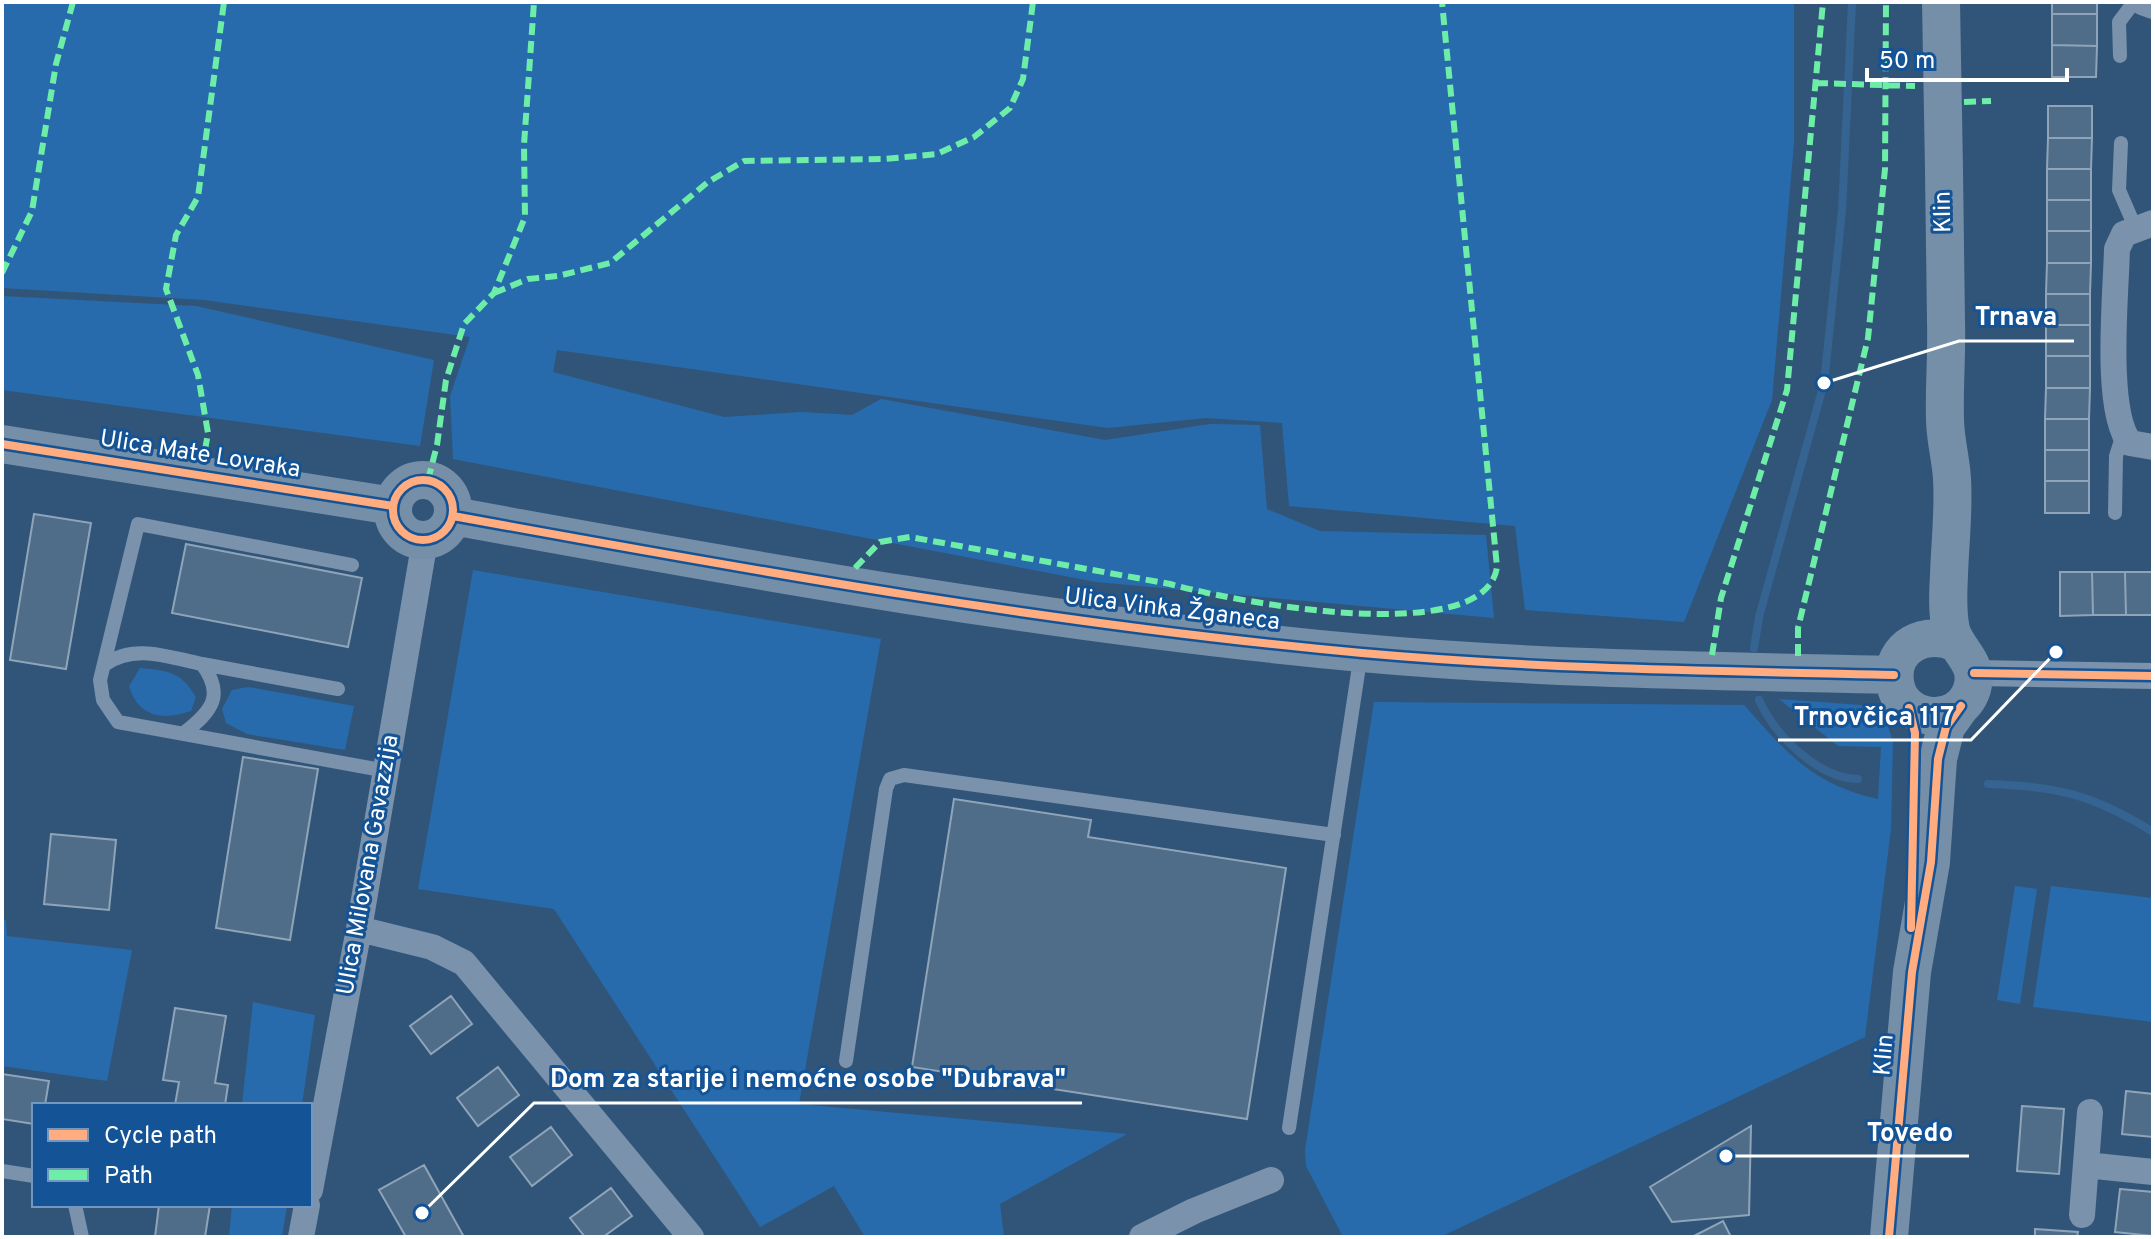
<svg xmlns="http://www.w3.org/2000/svg" width="2155" height="1239" font-family="Overpass,sans-serif">
<style>
.green{fill:#286bad}
.lines{fill:none;stroke-linecap:round;stroke-linejoin:round}
.stream{stroke:#366492;stroke-width:8}
.building{fill:#4f6c88;stroke:#8fa4b9;stroke-width:2}
.lane{stroke:#7a92ab;stroke-width:14}
.street{stroke:#7a92ab;stroke-width:26}
.secondary{stroke:#758fa8;stroke-width:38}
.quiet{stroke:#6deda7;stroke-width:6;stroke-dasharray:12 6;stroke-linecap:butt}
.cycleway-casing{stroke:#145496;stroke-width:13}
.cycleway{stroke:#ffac80;stroke-width:8}
.labels{text-anchor:middle;dominant-baseline:central;stroke-width:6;stroke-linejoin:round;paint-order:stroke}
.street-label{font-size:24px;fill:#fff;stroke:#145496}
.leader{fill:none;stroke:#fff;stroke-width:3}
.callout-dot{fill:#fff;stroke:#145496;stroke-width:3}
.callout-label{font-size:26px;text-anchor:middle;font-weight:bold;fill:#fff;stroke:#145496;stroke-width:6;stroke-linejoin:round;paint-order:stroke}
</style>
<rect width="100%" height="100%" fill="#315579"/>
<path class="green" d="M2 2H1794V143L1772 400 1684 622 1525 610 1515 526 1289 506 1282 423 1206 418 1108 428 557 350 553 372 724 417 802 412 852 415 881 399 1105 440 1210 424 1260 425 1267 509 1320 531 1486 535 1494 618 1096 582 453 459 450 396 470 337 204 300 2 288Z
M2 296 196 306 434 360 420 446 2 390Z
M473 570 881 639 799 1104 1127 1134 1000 1204 1004 1237H865L834 1186 760 1227 554 909 418 889Z
M140 668C169 671 180 671 196 697L191 711C163 721 138 717 129 686Z
M248 687 354 706 345 750 247 734 226 723 222 709 232 690Z
M1779 699 1874 706 1885 718 1893 741 1891 829 1865 1037 1440 1237H1343L1306 1166 1305 1150 1374 702 1744 705C1786 752 1813 785 1878 799L1881 747 1838 746Z
M2015 886 2037 889 2020 1004 1997 1000Z
M2051 886 2153 898V1022L2033 1007Z
M2 920H6L7 936 132 950 107 1081 2 1066Z
M253 1002 315 1015 302 1105H242Z
M232 1205H287L282 1237H229Z"/>
<g class="lines">
<path class="stream" d="M1754 648 1759 617 1824 383 1842 211 1852 2
M1759 700C1775 735 1817 778 1858 779
M1988 784C2057 786 2094 795 2153 832"/>
</g>
<path class="building" d="M2052 2H2097V14H2052Z
M2052 14H2097V46L2052 45Z
M2052 45 2097 46 2096 77H2052Z
M2048 106H2092V138H2048Z
M2048 138H2092L2091 169H2047Z
M2047 169H2091V200H2047Z
M2047 200H2091V231H2047Z
M2047 231H2091V263H2047Z
M2047 263H2091L2090 294H2046Z
M2046 294H2090V325H2046Z
M2046 325H2090V356H2046Z
M2046 356H2090V388H2046Z
M2046 388H2090L2089 419H2045Z
M2045 419H2089V450H2045Z
M2045 450H2089V481H2045Z
M2045 481H2089V513H2045Z
M34 514 91 523 66 669 10 660Z
M186 544 362 578 348 647 172 613Z
M2060 572H2092L2093 615 2060 616Z
M2092 572H2125L2126 615H2093Z
M2125 572H2153V615H2126Z
M243 757 318 769 290 940 216 928Z
M954 799 1091 820 1088 837 1286 868 1247 1119 912 1067Z
M51 834 116 840 109 910 44 904Z
M451 996 472 1024 431 1054 410 1026Z
M175 1008 226 1016 215 1083 228 1085 225 1105H175L179 1082 163 1080Z
M498 1067 519 1095 478 1126 457 1098Z
M2 1074 49 1081 45 1105H34V1124L2 1119Z
M2126 1091 2153 1094V1137L2122 1134Z
M2022 1106 2064 1109 2059 1174 2017 1171Z
M1751 1126 1749 1215 1672 1222 1650 1187Z
M551 1127 572 1155 532 1186 510 1157Z
M424 1165 464 1237H406L379 1190Z
M611 1188 632 1216 603 1237H585L570 1218Z
M2120 1189 2153 1192V1236L2115 1232Z
M159 1205H210L205 1237H155Z
M1723 1221 1731 1237H1692Z
M2035 1229 2078 1232 2077 1237H2035Z"/>
<g class="lines">
<path class="lane" d="M2120 56 2119 22 2134 2
M2121 143 2119 190 2135 227
M2115 513 2116 456 2123 434
M352 565 138 524 100 680 103 700 118 722 387 771
M202 664 338 689
M104 665C134 643 168 657 202 664 225 695 212 711 185 732
M846 1061 886 789 890 779 904 775 1334 835
M1289 1128 1361 653
M2 1171 34 1176
M75 1205 82 1237"/>
<path class="street" d="M2142 2 2153 6
M2153 223 2124 234 2117 249C2116 294 2104 411 2130 443L2153 447
M1974 673 2153 676
M359 929 432 947 464 963 691 1237
M2086 1165 2153 1172
M310 1190 359 929 425 540
M2082 1215 2090 1112
M301 1237 307 1205
M1142 1237 1194 1211 1271 1180"/>
<path class="secondary" d="M1941 2C1943 109 1945 215 1946 322 1947 354 1944 387 1945 419 1945 439 1951 459 1952 479 1954 511 1950 543 1949 575 1948 593 1947 612 1951 630 1957 652 1980 662 1972 689 1959 729 1900 723 1895 682 1890 646 1927 629 1956 643
M2 444 393 506
M393 510a30 30 0 1 1 60 0a30 30 0 1 1-60 0Z
M453 516C754 571 1056 625 1362 653 1539 669 1716 671 1894 675
M1889 1237 1912 972 1931 862 1938 759 1946 727 1961 706"/>
<path class="quiet" d="M1816 83 1915 86
M1964 102 1991 101
M2 273 32 211 56 64 73 2
M494 293 528 279 558 276 610 263 708 182 744 161 885 159 937 154 974 137 1010 108 1023 79 1033 2
M205 450 208 433 198 375 166 289 176 235 198 197 224 2
M428 480 437 445 446 380 464 324 494 293 525 217 524 145 534 2
M855 568 880 542 910 537 1170 584C1226 600 1485 651 1497 567L1442 2
M1712 655 1721 598 1787 390 1823 2
M1798 656V628L1868 338 1885 169 1886 2"/>
<g class="cycleway-casing">
<path id="cycleway" d="M2 444 393 506
M393 510a30 30 0 1 1 60 0a30 30 0 1 1-60 0Z
M453 516C754 571 1056 625 1362 653 1539 669 1716 671 1894 675
M1974 673 2153 676
M1909 708 1915 733 1911 928
M1889 1237 1912 972 1931 862 1938 759 1946 727 1961 706"/>
</g>
<use href="#cycleway" class="cycleway"/>
</g>
<g class="labels">
<g class="street-label">
<text transform="translate(1944 212) rotate(-91)">Klin</text>
<text transform="translate(200 455) rotate(9)">Ulica Mate Lovraka</text>
<text transform="translate(1172 610) rotate(7)">Ulica Vinka Žganeca</text>
<text transform="translate(369 865) rotate(-80)">Ulica Milovana Gavazzija</text>
<text transform="translate(1885 1055) rotate(-85)">Klin</text>
</g>
</g>
<path class="leader" d="M1824 383L1959 341H2074M2056 652L1971 740H1778M422 1213L534 1103H1082M1726 1156L1851 1156H1969"/>
<g class="callout-dot">
<circle cx="1824" cy="383" r="8"/>
<circle cx="2056" cy="652" r="8"/>
<circle cx="422" cy="1213" r="8"/>
<circle cx="1726" cy="1156" r="8"/>
</g>
<g class="callout-label">
<text x="2016" y="325">Trnava</text>
<text x="1874" y="725">Trnovčica 117</text>
<text x="808" y="1087">Dom za starije i nemoćne osobe "Dubrava"</text>
<text x="1910" y="1141">Tovedo</text>
</g>
<rect width="2155" height="1239" fill="none" stroke="#ffffff" stroke-width="8"/>
<rect x="32" y="1103" width="280" height="104" fill="#145496" stroke="#7298c0" stroke-width="2"/>
<rect x="48" y="1129" width="40" height="12" fill="#ffac80" stroke="#7298c0" stroke-width="2"/>
<text x="104" y="1143" font-size="24" fill="#ffffff">Cycle path</text>
<rect x="48" y="1169" width="40" height="12" fill="#6deda7" stroke="#7298c0" stroke-width="2"/>
<text x="104" y="1183" font-size="24" fill="#ffffff">Path</text>
<path d="M1867 68v12h200v-12" fill="none" stroke="#ffffff" stroke-width="4"/>
<text x="1879" y="68" font-size="24" fill="#ffffff" stroke="#145496" stroke-width="6" paint-order="stroke">50 m</text>
</svg>
